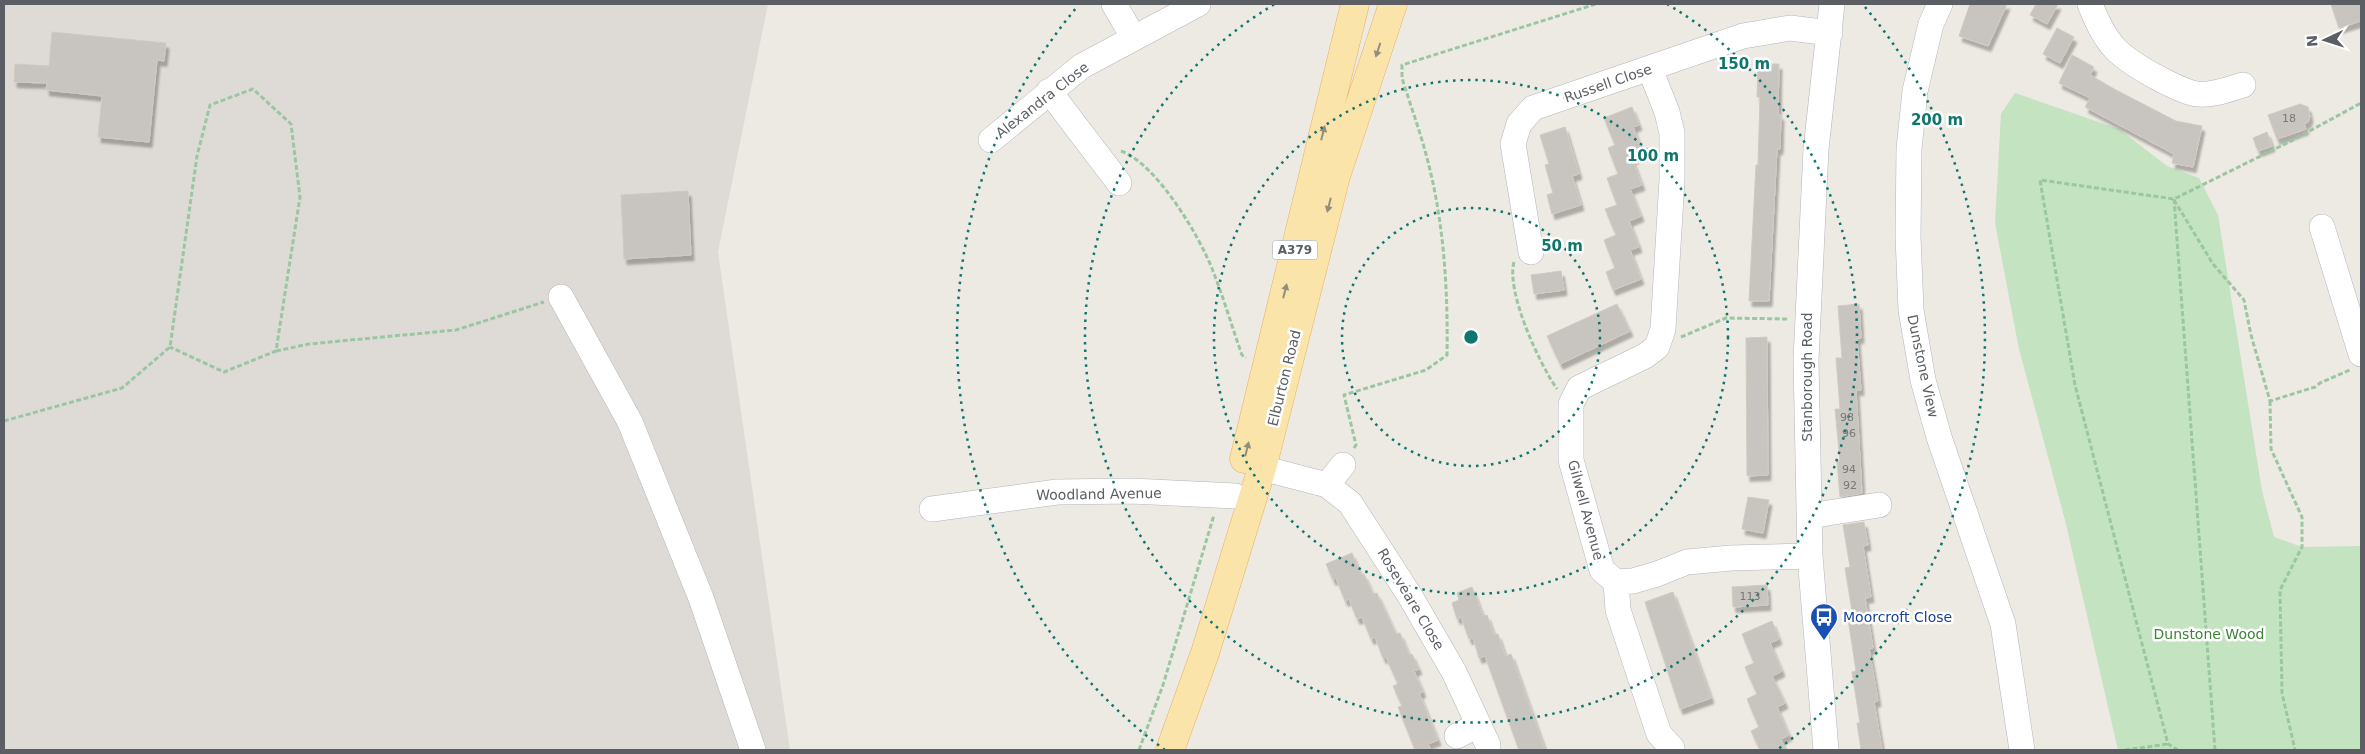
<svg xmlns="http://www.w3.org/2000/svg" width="2365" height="754" font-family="'DejaVu Sans',sans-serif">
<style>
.industrial{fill:#dedbd7}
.green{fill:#c4e3c0}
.building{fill:#c8c4bf;stroke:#d1cac1;filter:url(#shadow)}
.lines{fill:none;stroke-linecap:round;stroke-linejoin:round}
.minor-casing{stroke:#b3b6b9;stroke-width:26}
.major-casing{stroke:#e9b25f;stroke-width:29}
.path{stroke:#9bc6a2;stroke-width:3;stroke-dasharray:5 2.5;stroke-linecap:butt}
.minor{stroke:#fff;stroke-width:25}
.major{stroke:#fae4aa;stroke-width:28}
.oneway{fill:#938e7c}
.ring{fill:none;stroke:#0f766e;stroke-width:2.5;stroke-dasharray:2.5 5}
.labels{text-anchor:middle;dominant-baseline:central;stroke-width:5;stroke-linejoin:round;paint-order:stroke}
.number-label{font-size:11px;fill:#76787a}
.shield{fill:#fff;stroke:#8c8f92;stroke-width:1}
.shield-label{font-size:12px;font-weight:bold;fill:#5b5f63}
.street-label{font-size:14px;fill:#5b5f63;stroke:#fff}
.transit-label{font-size:14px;fill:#164399;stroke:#fff;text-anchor:start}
.park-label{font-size:14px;fill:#3f8339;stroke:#fff}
.centre{fill:#0f766e;stroke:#fff;stroke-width:2.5}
.ring-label{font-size:15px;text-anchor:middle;font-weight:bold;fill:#0f766e;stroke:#fff;stroke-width:5;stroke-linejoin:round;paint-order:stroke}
</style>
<defs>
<filter id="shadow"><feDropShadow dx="3" dy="5.5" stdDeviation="1" flood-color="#0004"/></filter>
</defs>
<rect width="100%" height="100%" fill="#ede9e3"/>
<path class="industrial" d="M4 4H768L718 252 790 750H4Z"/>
<path class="green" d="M2015 93 2119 129 2167 166 2199 178 2218 215 2262 491 2274 537 2302 547 2361 546V750H2118L2065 520 2019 349 1995 223 2001 114Z"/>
<path class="building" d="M1970 4H2007L1988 46 1959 36Z
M2036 4H2058L2047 24 2030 15Z
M2331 4H2361V21L2339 28Z
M2057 28 2074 37 2060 63 2043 54Z
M52 32 166 43 164 61 157 60 149 142 98 137 102 96 46 90 47 83 14 82 15 64 49 66Z
M2072 55 2094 67 2090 75 2116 90 2176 121 2202 126 2193 167 2172 163 2174 154 2085 107 2090 98 2059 83Z
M1758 64H1779L1778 115H1781L1780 149H1777L1769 301H1749L1756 165H1758L1760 97H1757Z
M2300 104 2308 107 2310 117 2308 122 2304 124 2306 129 2277 139 2268 115Z
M1632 107 1639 125 1633 127 1643 154 1632 159 1642 185 1630 189 1641 216 1629 221 1639 247 1630 250 1641 279 1613 290 1606 272 1615 268 1604 240 1616 235 1605 209 1617 205 1607 178 1618 174 1608 148 1615 145 1604 118Z
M1565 127 1579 174 1572 176 1581 205 1552 214 1547 195 1553 193 1545 165 1549 164 1540 135Z
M2267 132 2272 146 2258 151 2253 138Z
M688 191 691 255 624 259 621 195Z
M1561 271 1564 290 1534 294 1531 275Z
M1617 304 1630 331 1560 364 1547 336Z
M1859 304 1861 338H1857L1861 390H1856L1862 493 1840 497 1837 461H1840L1835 409H1840L1836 358H1842L1838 306Z
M1767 337 1768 475 1747 476 1746 338Z
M1748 497 1769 500 1763 533 1742 529Z
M1864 522 1868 545 1863 546 1871 597 1865 598 1873 648 1869 649 1878 701 1874 702 1882 750H1861L1857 723H1860L1852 672 1856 671 1847 612 1852 611 1845 568 1850 567 1843 525Z
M1352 553 1361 575 1364 574 1373 594 1377 593 1396 634 1400 633 1409 655 1412 654 1419 669 1414 671 1423 692 1419 693 1438 740 1428 744 1431 750H1415L1398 707 1402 706 1393 686 1398 684 1386 657 1383 658 1375 637 1371 639 1362 617 1357 619 1349 599 1345 601 1336 578 1333 580 1326 564Z
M1767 585 1768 605 1733 607 1732 587Z
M1472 587 1483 616 1487 615 1494 635 1498 634 1505 656 1511 654 1545 750H1519L1485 656 1479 658 1473 638 1469 639 1461 617 1457 619 1452 603 1459 600 1457 593Z
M1673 592 1711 698 1680 709 1645 602Z
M1772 621 1779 639 1770 643 1782 671 1772 676 1785 703 1777 707 1789 735 1781 739 1785 750H1760L1751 731 1759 727 1747 699 1757 694 1745 667 1754 663 1742 634Z"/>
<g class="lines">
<g class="minor-casing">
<path id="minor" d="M1114 4 1133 37
M1940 4 1931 24 1915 91 1909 149 1908 236 1911 310 1923 380 1939 437 2003 624 2022 750
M2090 4C2106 46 2119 57 2158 78 2170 84 2184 92 2197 94 2212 96 2229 89 2243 85
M1650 69 1667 112 1672 133V180L1663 329 1657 347 1645 356 1579 388 1571 404V460L1602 570 1616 582 1618 610 1659 734 1672 748
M1049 91 1119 183
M991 140 1082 66 1198 4
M2322 227 2361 354
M1531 252 1513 144 1519 124 1533 108 1743 36 1790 28 1830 33
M561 297 630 422 701 598 753 750
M1262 468 1327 485 1350 503 1410 596 1454 672 1488 745
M1327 485 1343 465
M932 509 1057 492 1132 491 1235 496
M1809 516 1879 505
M1616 582 1633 581 1657 574 1687 562 1731 558 1810 556
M1457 736 1478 725
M1826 750 1810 556 1806 360 1816 149 1832 4"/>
</g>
<g class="major-casing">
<path id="major" d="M1244 459 1355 4
M1170 750 1205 653 1262 468 1336 176 1393 4"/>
</g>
<path class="path" d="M1121 151C1157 164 1200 237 1213 271 1224 299 1232 327 1242 355L1246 358
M2174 199 2215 750
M2174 200 2213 264 2244 300 2251 335 2270 401 2315 387 2320 383 2350 370
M1514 262C1506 292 1539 363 1557 389
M1681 337 1726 318 1788 319
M276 351 309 344 456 330 544 302
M2270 401 2271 449 2302 517V547L2280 590 2282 693 2295 750
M4 421 122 388 170 347 197 156 210 105 253 89 291 124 300 197 276 351 224 372 170 347
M1354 448 1356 445 1344 395 1426 370 1447 355C1448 289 1444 222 1427 158 1420 131 1410 104 1402 78V65L1596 4
M1139 750 1163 685 1214 515
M2125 750 2168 744
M2178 750 2168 744 2075 385 2040 180 2174 199 2293 140 2361 103"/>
<use href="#minor" class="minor"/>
<use href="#major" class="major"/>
</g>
<defs><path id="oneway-solid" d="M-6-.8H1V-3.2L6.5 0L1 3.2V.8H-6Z" transform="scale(1.25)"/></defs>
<g class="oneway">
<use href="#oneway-solid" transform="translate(1378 50) rotate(108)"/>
<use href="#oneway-solid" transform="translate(1323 133) rotate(-76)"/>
<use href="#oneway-solid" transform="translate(1329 205) rotate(104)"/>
<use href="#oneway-solid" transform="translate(1285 291) rotate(-76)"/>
<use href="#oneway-solid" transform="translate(1247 449) rotate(-76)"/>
</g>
<g class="ring">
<circle cx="1471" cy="337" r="129"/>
<circle cx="1471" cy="337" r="257"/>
<path d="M1667 4A386 386 0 1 1 1275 4"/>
<path d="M1165 750A514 514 0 0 1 1077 7M1865 7A514 514 0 0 1 1777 750"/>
</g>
<defs>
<g id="bus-pin" transform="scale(1.4375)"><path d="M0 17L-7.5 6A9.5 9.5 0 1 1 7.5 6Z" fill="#1a4fb4" stroke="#fff"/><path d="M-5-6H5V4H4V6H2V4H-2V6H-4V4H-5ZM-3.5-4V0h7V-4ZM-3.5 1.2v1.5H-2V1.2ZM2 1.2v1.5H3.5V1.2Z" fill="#fff"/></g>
</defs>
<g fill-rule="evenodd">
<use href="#bus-pin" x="1824" y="617"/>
</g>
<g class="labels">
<g class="number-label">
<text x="2289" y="118">18</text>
<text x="1847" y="417">98</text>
<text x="1849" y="433">96</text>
<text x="1849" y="469">94</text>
<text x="1850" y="485">92</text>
<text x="1750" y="596">113</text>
</g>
<rect class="shield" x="1272.5" y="240.5" width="45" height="19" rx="4"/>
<g class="shield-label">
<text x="1295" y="250">A379</text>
</g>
<g class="street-label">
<text transform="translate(1608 83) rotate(-19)">Russell Close</text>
<text transform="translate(1042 100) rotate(-38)">Alexandra Close</text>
<text transform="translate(1923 366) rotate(78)">Dunstone View</text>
<text transform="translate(1807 377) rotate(-90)">Stanborough Road</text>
<text transform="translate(1284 378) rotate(-76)">Elburton Road</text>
<text transform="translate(1099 494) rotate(-1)">Woodland Avenue</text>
<text transform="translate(1586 510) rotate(75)">Gilwell Avenue</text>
<text transform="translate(1411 599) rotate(59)">Roseveare Close</text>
</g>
<g class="transit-label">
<text x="1843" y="617">Moorcroft Close</text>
</g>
<g class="park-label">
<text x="2209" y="634">Dunstone Wood</text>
</g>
</g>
<circle cx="1471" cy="337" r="8" class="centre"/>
<g class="ring-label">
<text x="1744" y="69">150 m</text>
<text x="1937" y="125">200 m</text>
<text x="1653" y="161">100 m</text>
<text x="1562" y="251">50 m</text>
</g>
<rect width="2365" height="754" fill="none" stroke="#5b5f63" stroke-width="10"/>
<g transform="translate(2325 40) rotate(266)" stroke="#ffffff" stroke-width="4" paint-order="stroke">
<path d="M0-4L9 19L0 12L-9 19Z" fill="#5b5f63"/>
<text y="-8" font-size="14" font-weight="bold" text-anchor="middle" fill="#5b5f63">N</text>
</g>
</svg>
